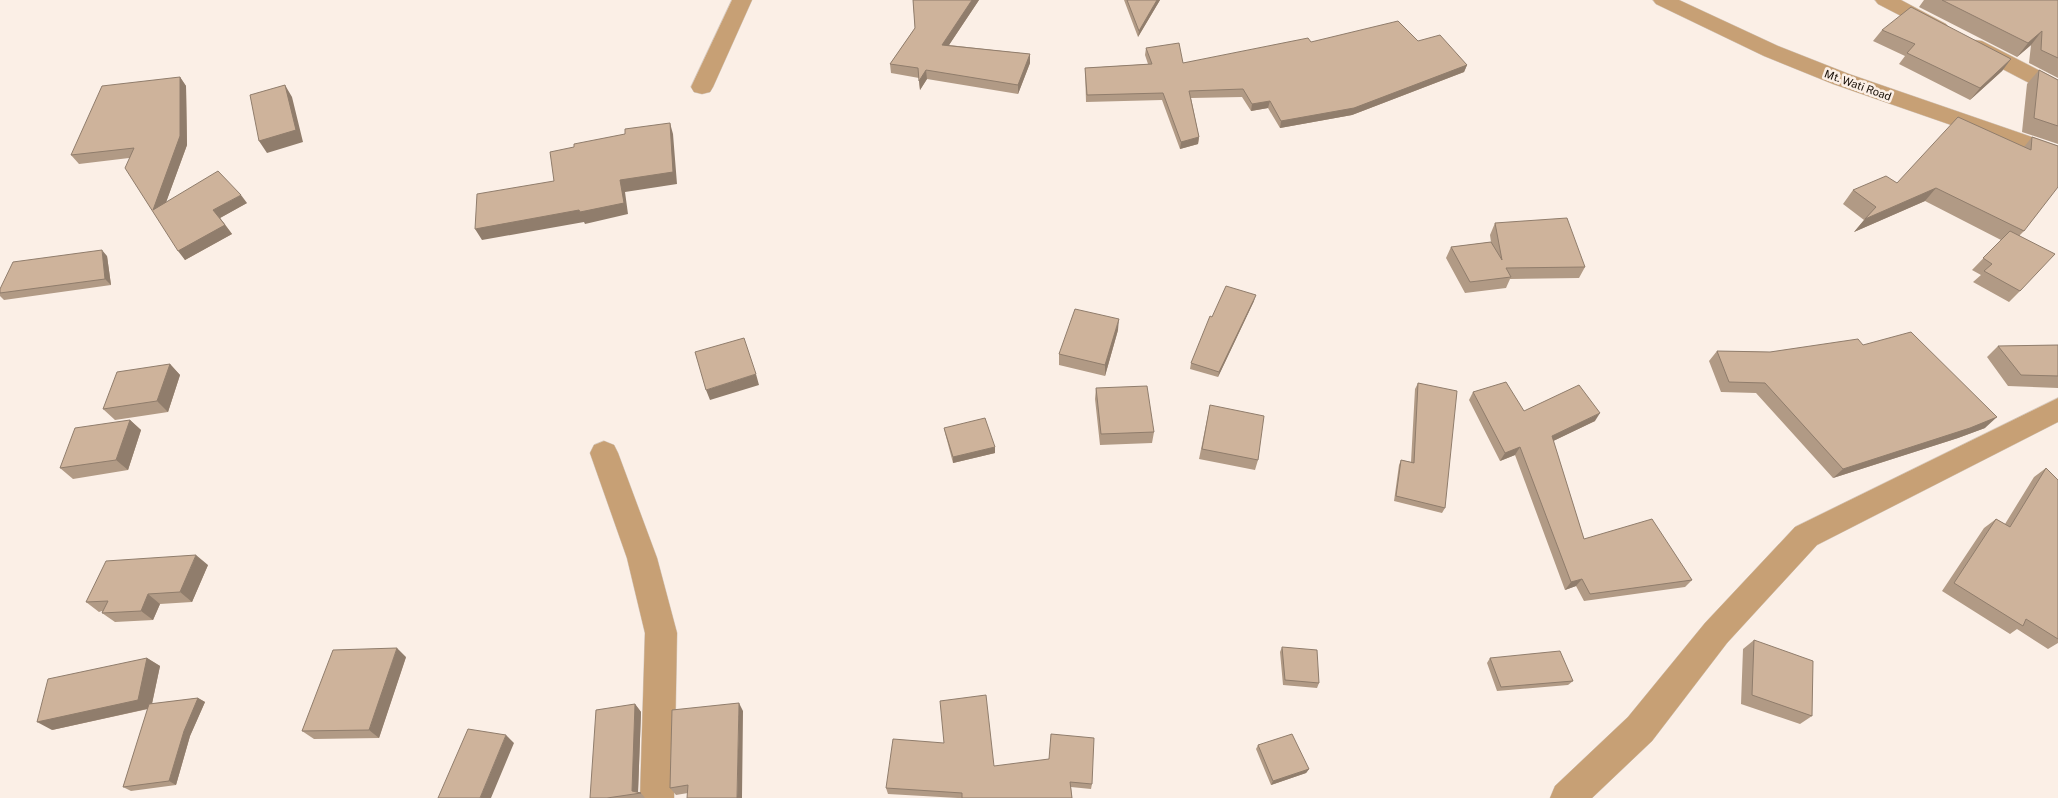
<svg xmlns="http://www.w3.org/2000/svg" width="2058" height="798" font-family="'Public Sans',sans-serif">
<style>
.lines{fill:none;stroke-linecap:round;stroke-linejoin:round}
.minor-casing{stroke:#d6cbc2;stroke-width:1}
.minor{fill:#c7a075;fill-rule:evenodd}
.wall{fill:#b19a85}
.shaded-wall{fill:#907d6c}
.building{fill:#ceb39b;stroke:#907d6c}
.labels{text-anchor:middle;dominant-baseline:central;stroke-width:5;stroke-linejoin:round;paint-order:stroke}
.far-street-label{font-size:11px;fill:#160d05;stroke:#fbefe6}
</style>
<rect width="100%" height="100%" fill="#fbefe6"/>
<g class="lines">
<g class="minor-casing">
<path id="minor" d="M732 0H752L713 87 710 92 702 94 694 92 691 87Z
M1653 0H1679L1778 46 1849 74 2058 146V162L1833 84 1764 56 1656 4Z
M1875 0H1901L1946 24 1949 28 1946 32 1939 34 1932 32 1878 4Z
M1975 40 1982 41 2058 80V96L2050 94 1968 51 1964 46 1968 41Z
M2058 398V422L1817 545 1727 643 1652 741 1592 798H1550L1555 786 1628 717 1705 623 1795 527Z
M604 441 614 445 618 453 657 558 677 633 674 798H640L645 633 627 558 590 453 594 445Z"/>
</g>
<use href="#minor" class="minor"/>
</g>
<path class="wall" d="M913 0H979L949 45 1030 54V63L1018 94 927 79 920 90 919 78 891 73 890 64 915 28Z
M1124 0H1160L1138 37Z
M1924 0H2058V78L2029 63 2031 45 2017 57 1919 7Z
M1882 30 2011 59 2002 71 1970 100 1899 64 1905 56 1873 41Z
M1418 41 1467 65 1464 72 1352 115 1280 128 1268 108 1251 111 1242 97 1191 98 1199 137 1198 144 1180 149 1162 100 1086 102 1085 68 1148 64 1145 55 1146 48 1183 63 1311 42Z
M2039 70 2058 80V144L2022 132 2027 84Z
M180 77 186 86 187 145 166 202 247 203 220 218 232 234 185 260 129 158 79 164 71 155Z
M2032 137 2024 231 2020 235V291L2009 302 1973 282 1981 275 1972 270 2001 240 1925 201 1854 232 1864 220 1843 204 1853 190 1897 183 2024 147Z
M1495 223 1585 267 1579 278 1510 279 1506 288 1465 293 1446 258 1451 247 1491 242 1490 235Z
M107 256 111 285 4 300 0 296V289Z
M1254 301 1218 377 1190 369 1191 363 1212 317Z
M1118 330 1105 376 1059 365V354Z
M1863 345 1985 428 1958 438 1833 478 1756 393 1721 392 1709 361 1717 351 1770 352Z
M2058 345V388L2008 386 1987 357 1998 346Z
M170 364 180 375 168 412 115 420 103 409Z
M1418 383 1445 508 1442 513 1394 501 1399 465 1401 460 1411 462 1415 389Z
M1096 388 1154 432 1152 443 1100 445 1095 399Z
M1473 392 1524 411 1595 421 1553 441 1584 539 1692 580 1685 587 1584 601 1576 586 1565 590 1515 455 1500 461 1469 400Z
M1210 405 1258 460 1255 470 1199 459Z
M130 420 141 430 128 470 73 479 60 468Z
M944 428 995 447V453L953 463 945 433Z
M2046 468 2058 480V643L2048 649 2017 629 2010 634 1942 591 1984 528 1996 519 2005 524 2034 477Z
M208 565 192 602 160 604 153 620 115 622 102 613V611L99 612 86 602Z
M1754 640 1812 716 1800 724 1741 704 1743 649Z
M1282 647 1319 683 1317 688 1283 685 1280 652Z
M406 657 379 738 314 739 302 731Z
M147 658 160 666 152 704 198 698 205 702 190 736 176 785 131 791 123 787 148 709 52 730Z
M1490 658 1573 681 1568 685 1497 691 1487 663Z
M635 704 641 712 638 792 641 793 645 798H590Z
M743 711 688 793 676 795 670 788Z
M1258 745 1309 769 1306 773 1271 785 1256 749Z
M994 766 1092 784 1091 789 1071 787 1072 798H958L888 794 886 788Z"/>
<path class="shaded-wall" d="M972 0H979L943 54 942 45Z
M1157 0H1160L1138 37 1139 31Z
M2042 31 2031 45 2017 57 2028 43Z
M1030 54V63L1018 94V85Z
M2011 59 2002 71 1970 100 1980 88Z
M1467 65 1464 72 1352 115 1280 128 1281 121Z
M926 70 927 79 920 90 919 81Z
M180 77 186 86 187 145 160 219 153 210Z
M285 85 292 97 303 142 267 153 259 141Z
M1270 101 1268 108 1251 111 1252 104Z
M670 123 673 134 677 184 625 192 628 214 585 224 584 222 482 240 475 229 620 180Z
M1199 137 1198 144 1180 149 1181 142Z
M1936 188 1925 201 1854 232 1865 219Z
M241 195 247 203 220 218 232 234 185 260 178 251 213 210Z
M102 250 107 256 111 285 105 279Z
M1256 295 1254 301 1218 377 1219 372Z
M1119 319 1118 330 1105 376V365Z
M170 364 180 375 168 412 157 401Z
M756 374 759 385 710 400 706 390Z
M1600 413 1595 421 1547 444 1552 436Z
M1997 417 1985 428 1958 438 1833 478 1843 469Z
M130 420 141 430 128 470 116 460Z
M995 447V453L953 463V457Z
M1520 447 1515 455 1500 461 1505 453Z
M196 555 208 565 192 602 180 592Z
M1582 579 1576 586 1565 590 1571 582Z
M148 594 160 604 153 620 141 611Z
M397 648 406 657 379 738 369 730Z
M147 658 160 666 151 708 52 730 37 722Z
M198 698 205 702 190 736 176 785 169 781 184 731Z
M739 703 743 711 742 798H737Z
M635 704 641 712 638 793 632 791Z
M506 735 514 743 491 798H480Z
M1309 769 1306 773 1271 785 1273 781Z"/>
<path class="building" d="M913 0H972L942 45 1030 54 1018 85 926 70 919 81 918 68 890 64 915 28Z
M1127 0H1157L1139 31Z
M1942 0H2058V58L2041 50 2042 31 2028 43Z
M1911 7 2011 59 1980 88 1907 53 1915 44 1882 30Z
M1398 21 1418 41 1440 35 1467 65 1354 108 1281 121 1270 101 1252 104 1243 89 1189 91 1199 137 1181 142 1163 93 1087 95 1085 68 1152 64 1146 48 1179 43 1183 63 1308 38 1311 42Z
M2039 70 2058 80V126L2034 118Z
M180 77V136L153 210 218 171 241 195 213 210 225 225 178 251 125 168 134 148 71 155 102 86Z
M285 85 296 130 259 141 250 95Z
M1958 117 2031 150 2032 137 2058 146V187L2024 231 1936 188 1865 219 1876 207 1853 190 1886 176 1897 183Z
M670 123 673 172 620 180 624 203 580 212 579 210 475 229 477 194 554 181 550 152 574 147V144L625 134V129Z
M1567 218 1585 267 1506 268 1511 277 1470 282 1451 247 1491 242 1502 260 1495 223Z
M2010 231 2055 254 2020 291 1984 271 1992 264 1983 258Z
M102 250 105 279 0 293V289L13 262Z
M1226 286 1256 295 1219 372 1191 363 1210 316 1212 317Z
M1075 309 1119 319 1105 365 1059 354Z
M1911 332 1997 417 1970 428 1843 469 1765 383 1729 382 1717 351 1770 352 1858 339 1863 345Z
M744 338 756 374 706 390 695 352Z
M2058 345V376L2021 375 1998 346Z
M170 364 157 401 103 409 117 372Z
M1506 382 1524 411 1579 385 1600 413 1552 436 1584 539 1652 519 1692 580 1590 594 1582 579 1571 582 1520 447 1505 453 1473 392Z
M1418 383 1457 391 1445 508 1396 496 1401 460 1414 463Z
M1147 386 1154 432 1101 434 1096 388Z
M1210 405 1264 416 1258 460 1202 449Z
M985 418 995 447 953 457 944 428Z
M130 420 116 460 60 468 75 428Z
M2046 468 2058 480V639L2026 619 2023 626 1954 583 1996 519 2010 527Z
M196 555 180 592 148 594 141 611 102 613 108 601 86 602 106 561Z
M1754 640 1813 661 1812 716 1752 695Z
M1282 647 1317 650 1319 683 1285 680Z
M397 648 369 730 302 731 333 650Z
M1560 651 1573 681 1501 687 1490 658Z
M147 658 138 700 37 722 48 679Z
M986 695 994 766 1049 759 1051 734 1094 738 1092 784 1070 782 1072 798H962V793L886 788 893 739 944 743 940 701Z
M198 698 184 731 169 781 123 787 149 704Z
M739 703 737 798H687L688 785 670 788 672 710Z
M635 704 632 791 641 793 607 798H590L596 710Z
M468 729 506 735 480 798H438Z
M1292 734 1309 769 1273 781 1258 745Z"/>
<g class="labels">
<g class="far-street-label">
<text transform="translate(1858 85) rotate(20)">Mt. Wati Road</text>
</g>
</g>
</svg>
